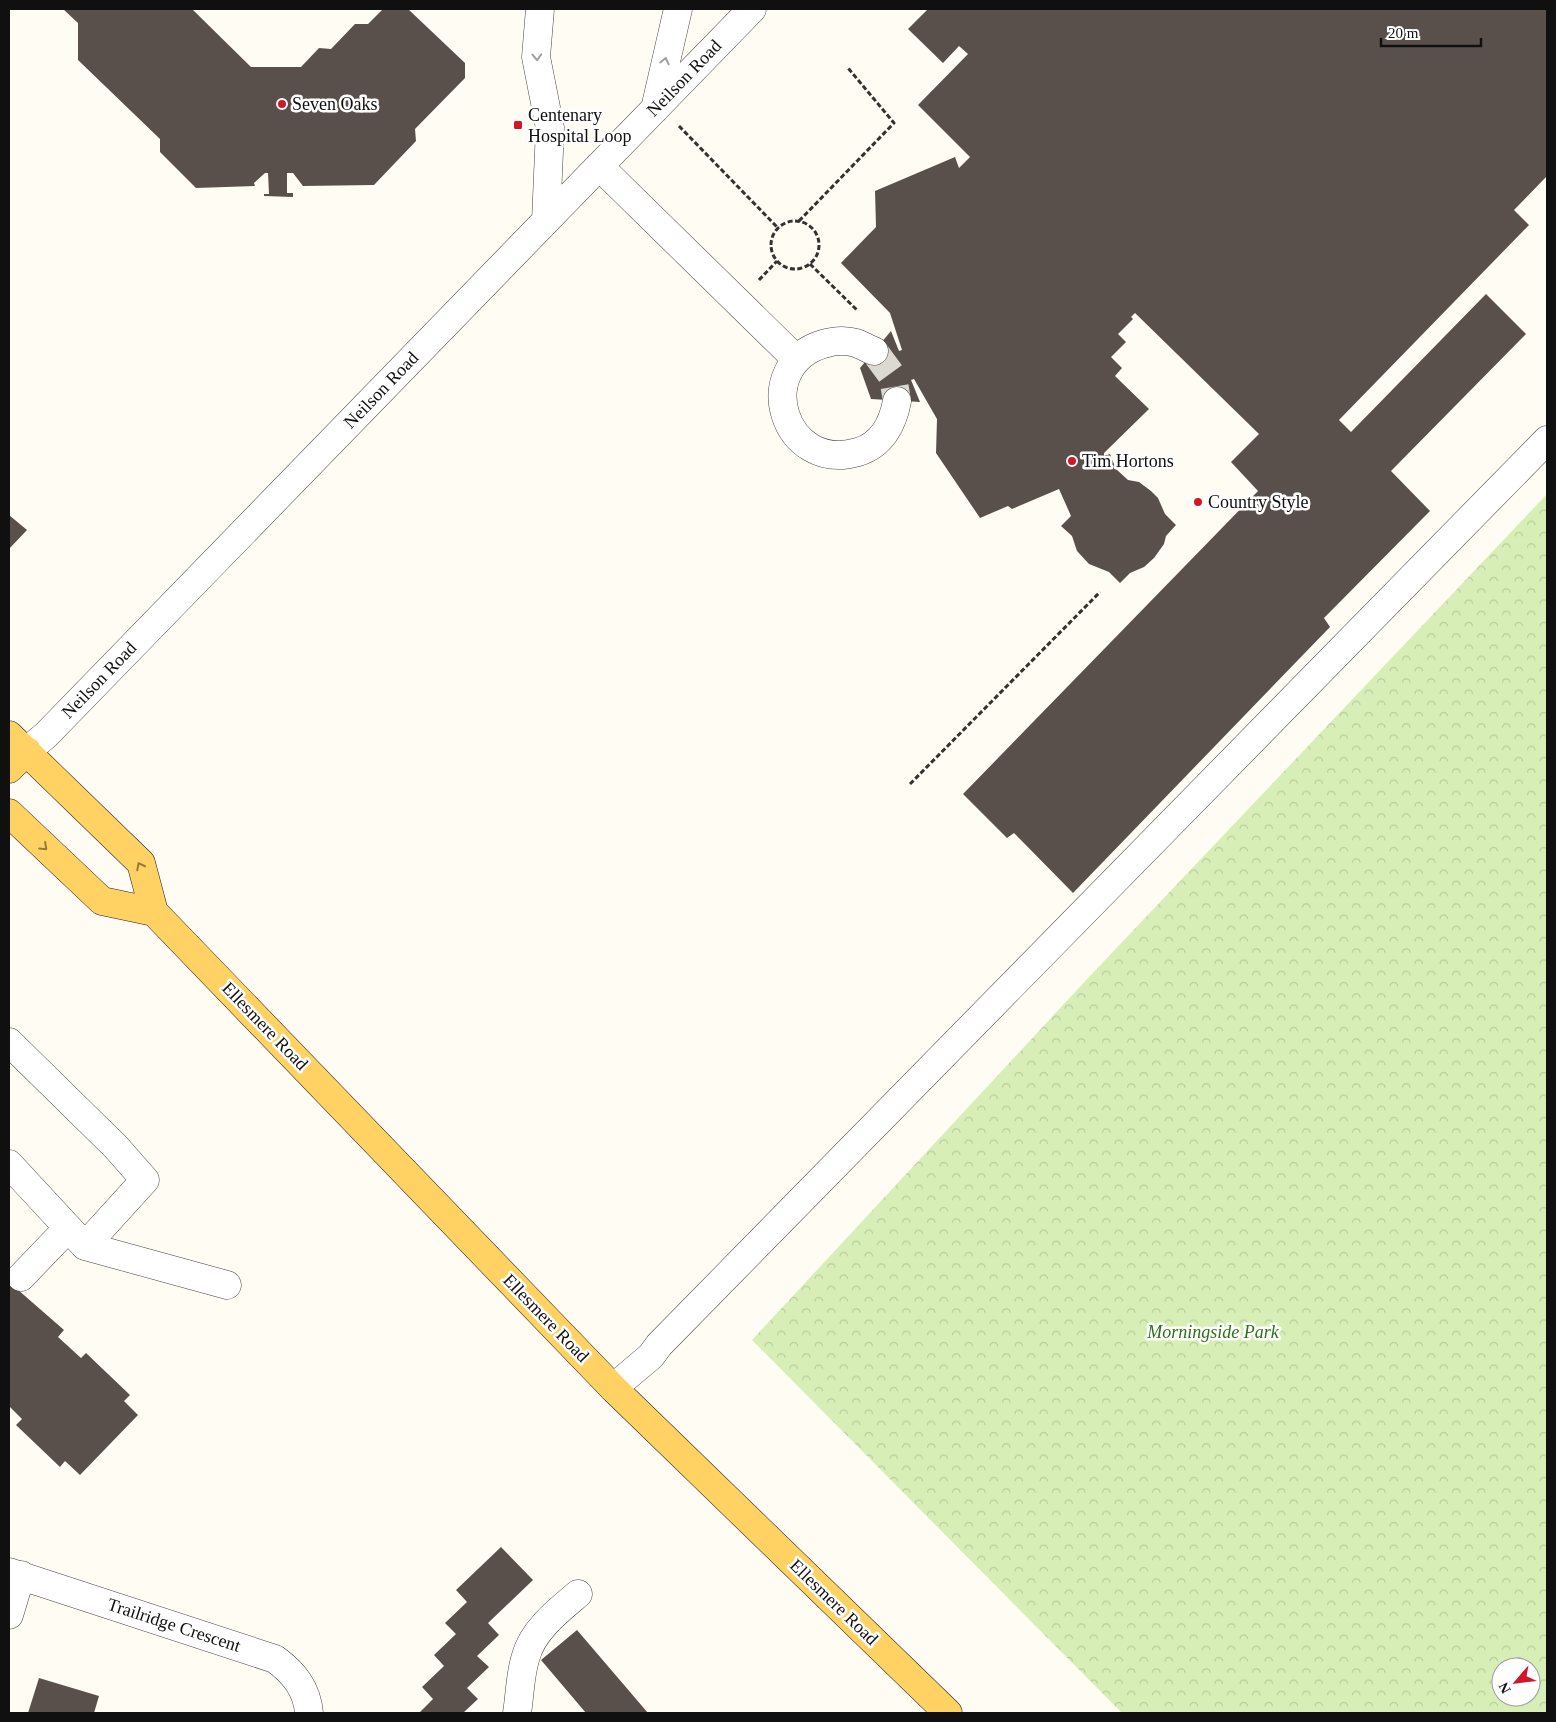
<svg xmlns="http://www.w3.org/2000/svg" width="1556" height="1722" font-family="Georgia,serif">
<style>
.park{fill:url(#park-crowns);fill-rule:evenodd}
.building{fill:#5a504b}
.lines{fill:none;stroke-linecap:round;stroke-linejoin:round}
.minor-tunnel{stroke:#dbd9d1;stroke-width:28;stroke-dasharray:28 14;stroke-linecap:butt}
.minor-casing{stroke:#434343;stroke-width:29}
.major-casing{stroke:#212121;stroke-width:29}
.path{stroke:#323232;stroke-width:3;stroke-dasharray:5 2.5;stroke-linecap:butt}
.minor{stroke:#fff;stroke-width:28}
.major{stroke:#ffd263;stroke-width:28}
.oneway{stroke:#9f9f9f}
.oneway2{stroke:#937b3e}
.poi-dot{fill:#d11728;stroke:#fff;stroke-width:2}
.labels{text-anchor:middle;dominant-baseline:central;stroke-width:5;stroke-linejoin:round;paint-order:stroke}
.street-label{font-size:18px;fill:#101010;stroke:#fff}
.poi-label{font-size:18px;fill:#101010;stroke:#fff;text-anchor:start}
.park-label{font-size:18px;font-style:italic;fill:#2e7117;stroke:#fff}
</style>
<defs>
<pattern id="park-crowns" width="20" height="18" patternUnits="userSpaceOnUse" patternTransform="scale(1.25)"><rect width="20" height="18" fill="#d7efb7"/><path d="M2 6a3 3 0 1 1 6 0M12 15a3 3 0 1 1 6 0" fill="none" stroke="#b8cc9c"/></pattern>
</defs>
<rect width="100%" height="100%" fill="#fffcf3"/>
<path class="park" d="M1547 494V1713H1122L752 1340 1089 977ZM1501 1667H1531V1697H1501Z"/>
<path class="building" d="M63 9H192L251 67H301L319 48 331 49 355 24H368L383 9H408L465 63V78L415 129 416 141 374 185 303 186 293 173H287V193H293V197L264 196V194H269L268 173H265L254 183 255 186 196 188 160 152V139L78 60V23Z
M928 9H1547V176L1514 210 1529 225 1339 420 1351 432 1486 294 1526 334 1391 471 1430 511 1324 618 1330 627 1073 893 1014 833 1007 838 963 794 1258 491 1231 462 1259 434 1135 313 1131 317 1133 319 1118 334 1126 342 1111 357 1122 368 1115 376 1149 409 1104 453V456L1110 454 1116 469 1128 480 1139 482 1151 491 1158 498 1165 514 1176 525 1166 536 1164 544 1154 558 1144 567 1130 573 1120 583 1109 572 1089 564 1077 551 1072 536 1061 526 1071 516 1059 489 1012 509 1008 506 980 518 936 453 937 419 914 379 911 380 920 402 871 399 860 368 891 331 899 351 902 350 890 313 841 263 876 227 875 191 955 157 959 168 970 157 918 105 968 54 959 46 943 63 908 29Z
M9 515 27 530 9 549Z
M9 1282 64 1330 58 1337 81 1358 86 1353 130 1395 124 1401 138 1415 80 1475 65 1461 60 1467 16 1425 22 1419 9 1406Z
M501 1547 533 1580 488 1623 499 1635 477 1656 489 1667 467 1688 478 1699 463 1713H419L433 1699 422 1687 444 1666 434 1655 456 1634 445 1623 467 1602 456 1590Z
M577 1630 648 1713H586L541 1660Z
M39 1678 99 1696 94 1713H28Z"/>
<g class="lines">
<path class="minor-tunnel" d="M874 351 893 377 897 401"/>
<g class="minor-casing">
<path id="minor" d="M540 9 536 57 550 128 546 221
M655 109 678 9
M599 166 796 359
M874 351C868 349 862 345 856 343 846 340 833 341 823 344 751 366 783 474 858 452 882 445 893 423 897 401
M27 751 46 735 752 9
M9 1042 116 1147 145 1180 85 1246 227 1285
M9 1164 85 1246
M21 1277 68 1228
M613 1388 651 1356 659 1345 1547 440
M9 1572 275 1659C294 1673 307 1689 309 1713
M9 1615 21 1575
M517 1713C520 1695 520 1673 526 1656 533 1630 559 1610 578 1594"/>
</g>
<g class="major-casing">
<path id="major" d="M9 735 141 863 154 912 613 1388 948 1713
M9 769 27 751
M9 813 102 901 154 912"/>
</g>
<path class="path" d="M679 126 778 228
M771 245a24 24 0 1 1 48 0a24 24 0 1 1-48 0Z
M799 221 894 123 848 68
M810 264 858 311
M759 280 777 261
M910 784 1100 592"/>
<use href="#minor" class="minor"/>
<use href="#major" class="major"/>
</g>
<defs><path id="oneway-chevron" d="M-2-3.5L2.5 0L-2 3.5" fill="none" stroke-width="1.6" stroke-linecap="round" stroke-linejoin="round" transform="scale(1.25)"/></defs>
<g class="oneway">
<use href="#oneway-chevron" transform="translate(537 57) rotate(87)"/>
<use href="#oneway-chevron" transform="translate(665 61) rotate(-77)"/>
</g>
<g class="oneway2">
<use href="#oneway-chevron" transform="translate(44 847) rotate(43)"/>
<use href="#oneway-chevron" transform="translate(140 866) rotate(-117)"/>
</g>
<g class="poi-dot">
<circle cx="282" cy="104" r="5"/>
<rect x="513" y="120" width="10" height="10" rx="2.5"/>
<circle cx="1072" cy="461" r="5"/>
<circle cx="1198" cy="502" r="5"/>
</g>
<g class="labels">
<g class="street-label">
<text transform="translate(684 78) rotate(-46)">Neilson Road</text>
<text transform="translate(381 390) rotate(-46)">Neilson Road</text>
<text transform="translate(99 680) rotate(-46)">Neilson Road</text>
<text transform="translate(265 1026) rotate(46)">Ellesmere Road</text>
<text transform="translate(546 1318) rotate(46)">Ellesmere Road</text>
<text transform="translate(834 1602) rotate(44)">Ellesmere Road</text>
<text transform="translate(174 1625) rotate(18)">Trailridge Crescent</text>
</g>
<g class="poi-label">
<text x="292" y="104">Seven Oaks</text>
<text x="528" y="115">Centenary<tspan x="528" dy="21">Hospital Loop</tspan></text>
<text x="1082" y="461">Tim Hortons</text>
<text x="1208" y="502">Country Style</text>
</g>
<g class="park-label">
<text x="1213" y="1332">Morningside Park</text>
</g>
</g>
<rect width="1556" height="1722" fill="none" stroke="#101010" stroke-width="20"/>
<g transform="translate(1516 1682) rotate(242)"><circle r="24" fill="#ffffff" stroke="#9f9f9f"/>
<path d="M0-4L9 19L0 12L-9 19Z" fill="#d11728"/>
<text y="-8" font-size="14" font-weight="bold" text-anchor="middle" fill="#101010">N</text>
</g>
<path d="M1381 38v8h100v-8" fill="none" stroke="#101010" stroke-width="2.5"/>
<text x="1388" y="38" font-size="15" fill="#101010" stroke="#ffffff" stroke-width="4" paint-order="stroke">20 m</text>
</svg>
